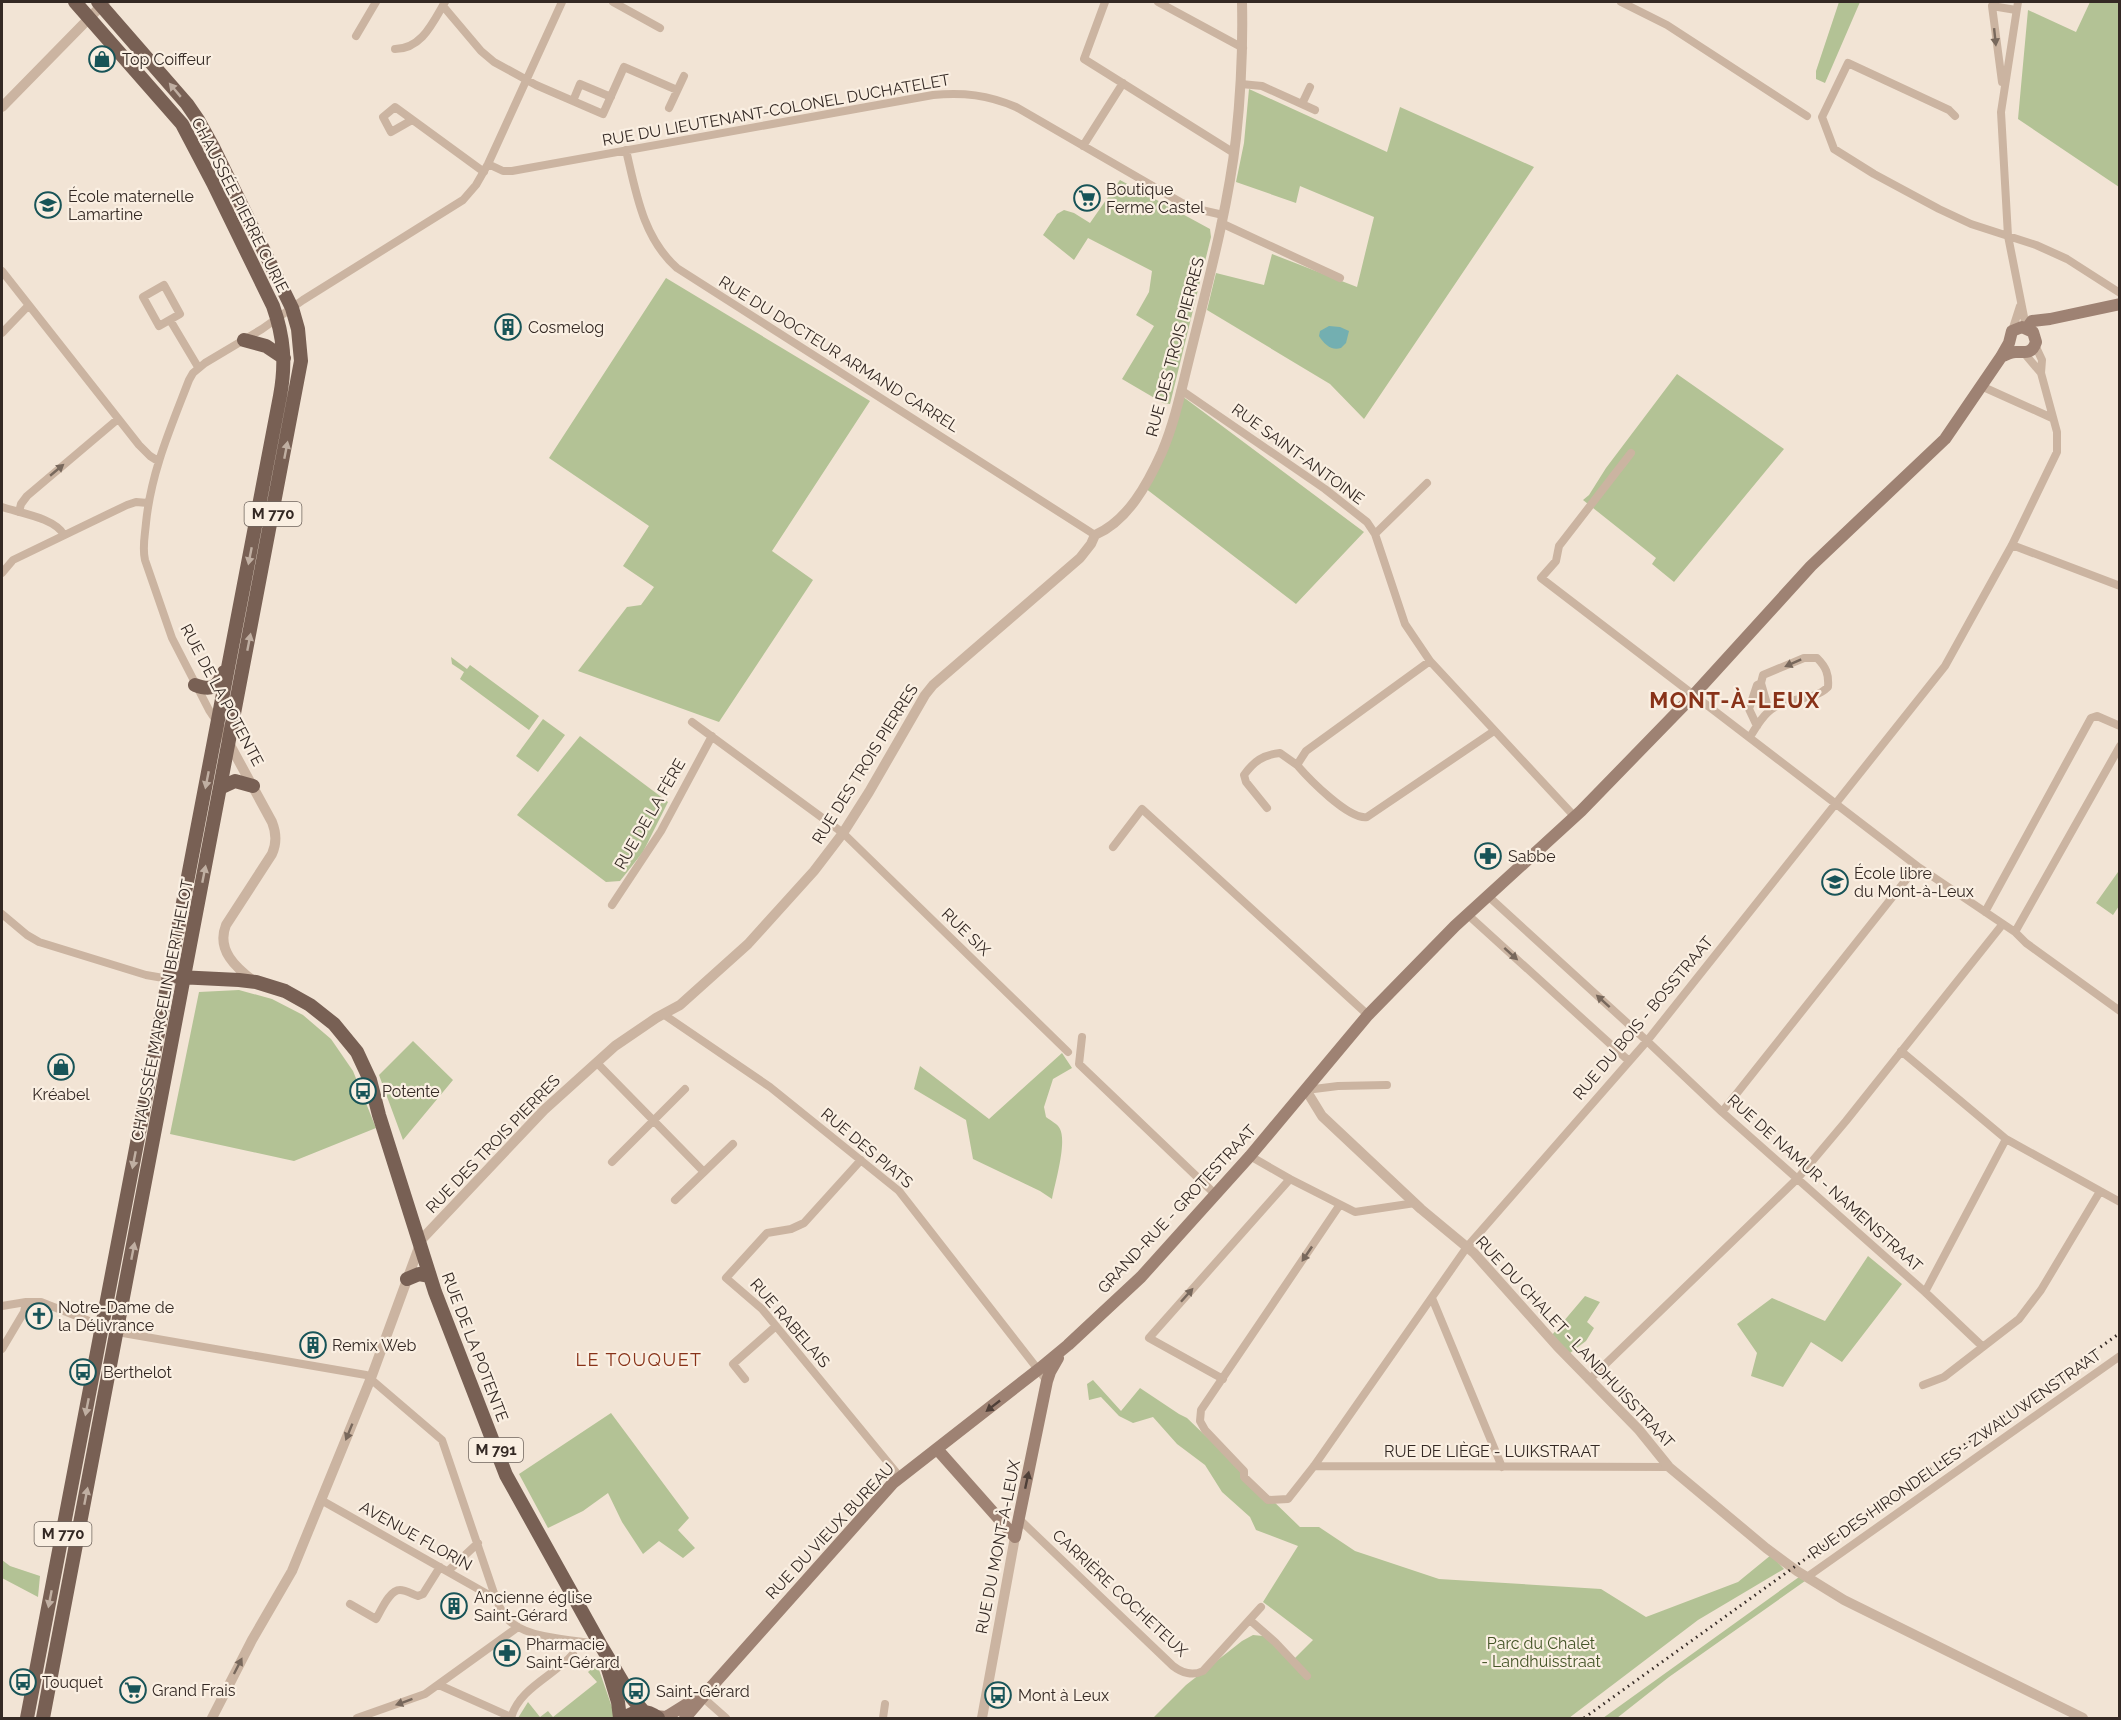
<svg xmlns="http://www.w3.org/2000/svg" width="2121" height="1720" font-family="Raleway,sans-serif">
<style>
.green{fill:#b3c295}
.water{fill:#73afb1}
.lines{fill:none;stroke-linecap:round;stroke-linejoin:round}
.minor{stroke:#cbb4a1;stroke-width:8}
.tertiary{stroke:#cbb4a1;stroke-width:10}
.secondary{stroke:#9e8273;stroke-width:12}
.primary{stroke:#786054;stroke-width:14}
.rail{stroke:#342924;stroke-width:3;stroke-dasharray:1.5 4.5;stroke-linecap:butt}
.oneway{fill:#78685c}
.oneway2{fill:#c0afa2}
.oneway3{fill:#4e3f38}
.labels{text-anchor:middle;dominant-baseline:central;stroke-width:4.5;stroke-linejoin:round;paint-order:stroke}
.shield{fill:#faefe2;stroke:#6f645d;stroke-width:1.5}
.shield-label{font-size:15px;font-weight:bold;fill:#342924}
.poi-label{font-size:16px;fill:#342924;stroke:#faefe2;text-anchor:start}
.street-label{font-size:16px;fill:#342924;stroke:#faefe2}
.park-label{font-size:16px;fill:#445427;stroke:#faefe2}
.neighbourhood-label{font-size:18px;letter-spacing:1.5px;fill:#883218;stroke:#faefe2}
.district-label{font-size:22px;font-weight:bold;letter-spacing:1.5px;fill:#883218;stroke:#faefe2}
</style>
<rect width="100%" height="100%" fill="#f2e4d5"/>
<path class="green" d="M1839 2H1860L1825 83 1816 79V71Z
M2090 2H2119V187L2018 119 2028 10 2076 32Z
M1249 89 1387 152 1400 107 1534 167 1364 419 1330 384 1207 310 1216 273 1264 285 1272 254 1357 287 1374 217 1300 186 1296 203 1236 182 1244 143Z
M1120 180 1210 229 1211 237 1170 404 1163 403 1122 379 1154 326 1136 315 1149 292 1152 271 1088 238 1074 260 1043 235 1057 214 1064 210 1074 213 1090 223Z
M666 278 870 401 772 551 813 580 719 722 578 671 627 607 641 605 654 587 623 566 649 526 549 458Z
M1677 374 1784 449 1674 582 1652 564 1656 558 1583 500 1589 495 1606 468Z
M1182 396 1364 532 1296 604 1145 488Z
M451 657 467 669 470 665 539 716 529 730 460 679 464 672 452 664Z
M543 719 565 735 538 772 516 756Z
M580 736 668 802 643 852 620 881 606 882 517 815Z
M2118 872 2119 874V906L2113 915 2096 903Z
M239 990 272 999 303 1015 331 1039 353 1071 376 1128 294 1161 170 1134 199 992Z
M413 1041 453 1080 403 1140 379 1075Z
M1062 1053 1072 1068 1053 1079 1044 1107 1046 1117C1051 1121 1058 1124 1060 1129 1067 1143 1055 1183 1052 1199L1040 1191 973 1159 966 1120 914 1089 920 1066 989 1119Z
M1868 1256 1902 1284 1842 1362 1811 1342 1783 1387 1751 1376 1757 1353 1737 1324 1772 1298 1825 1321Z
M1585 1296 1600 1302 1587 1322 1594 1328 1586 1341 1570 1353 1552 1335Z
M1093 1380 1121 1411 1140 1388 1179 1414 1187 1418 1300 1527H1319L1355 1551 1439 1579 1601 1589 1646 1617 1738 1582 1771 1555 1784 1569 1698 1620 1569 1718H1153L1186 1685 1242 1641 1253 1635 1263 1636 1295 1658 1313 1640 1263 1602 1298 1546 1256 1530 1250 1517 1222 1492 1205 1465 1177 1444 1153 1417 1133 1423 1119 1416 1101 1397 1089 1400 1087 1384Z
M611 1413 689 1518 678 1530 695 1548 683 1558 659 1541 643 1554 622 1522 608 1493 583 1511 548 1528 519 1474Z
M2 1560 10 1566 40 1576 38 1597 2 1578Z
M1799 1577 1805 1581 1669 1677 1617 1718H1603Z
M597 1664 614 1713 613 1718H518L528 1702 540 1717 548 1711 553 1717 597 1682 588 1672Z"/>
<path class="water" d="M1329 326 1340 327 1349 331 1346 343 1341 348C1331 351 1324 344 1319 336L1320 331Z"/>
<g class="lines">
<path class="minor" d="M613 2 660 28
M1105 2 1084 59 1234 153
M1158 2 1243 48
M1621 2 1667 25 1807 116
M2018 2 2001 112 2008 236 2026 327
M443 6 481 51 494 62 536 85 603 114 624 67 677 90
M356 36 376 2
M395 49C422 49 433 22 445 2
M2002 82 1992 6 2016 10
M1241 84 1262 86 1315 110
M573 101 580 84 611 97
M1302 104 1310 87
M669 108 684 76
M1955 116 1949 110 1848 63 1822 117 1834 149 1874 174 1939 209 1971 224 2036 245 2067 259 2120 293
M412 120 391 132 383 117 395 107 484 172
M1083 146 1123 83
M626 150C636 193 643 238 677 268L1095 535
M488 164 503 171H512L933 95C963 92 988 95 1016 107L1182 203 1197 209 1223 215
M1221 223 1340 278
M2 271 139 445 150 456 158 461
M164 285 180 314 159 326 143 297Z
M170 320 198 367
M2012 331 2020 306
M2 333 28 306
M2024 353 2041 373
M1981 386 2052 418
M1181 390 1325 489 1367 522 1375 534 1405 624 1430 661 1575 817
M1631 453 1559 546 1556 561 1541 578 1917 866 2015 932 2026 943 2120 1011
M2 507C20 513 55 518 64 535
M19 512 21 504 27 496 118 419
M1375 534 1427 483
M2012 545 2120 586
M2 573 13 560 127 505 136 502 148 503
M1430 661 1306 751 1297 765C1309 779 1349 820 1367 817L1494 731
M1761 683 1769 711
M217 722 209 710 172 638 145 560C142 548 145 535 146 523 151 472 171 427 189 380L193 373 205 363 262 329 303 300 463 200 476 185 488 164 562 2
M692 722 843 833 1068 1052
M1750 737C1756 727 1764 713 1775 707 1791 697 1814 701 1828 687 1829 674 1826 667 1817 658H1804L1763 675 1761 683 1757 685 1749 709 1757 726
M1267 808 1246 782 1244 775C1254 761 1263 755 1280 753L1297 765
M1113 847 1142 809 1368 1015
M1488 896 1647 1041 1722 1112 1925 1292 1983 1347
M612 905 661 831 712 736
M1985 912 2091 718 2097 716 2120 726
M2 914 27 935 39 942 146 975 169 979
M1467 914 1629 1061
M2015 932 2120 746
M663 1014 770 1087 899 1191 1047 1381
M1082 1037 1079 1064 1215 1194
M1901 1051 2006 1139 2120 1202
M597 1063 704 1172
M1306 1090 1338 1086 1387 1085
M1722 1112 1917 866
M1250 1156 1290 1179 1355 1212 1415 1203
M861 1160 804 1223 791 1229 767 1233 726 1278 762 1309 900 1477
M612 1162 685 1089
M675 1200 733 1144
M1339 1206 1201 1410 1200 1421 1205 1430 1244 1471V1477L1268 1500 1288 1499 1314 1466 1467 1247 1647 1041 1945 666 2012 545 2057 452V432L2041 373 2042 360 2035 345
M1925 1292 2006 1139
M1432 1298 1502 1467
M2 1306 26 1302H41L117 1332 366 1375 442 1440 496 1599C500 1608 504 1617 512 1623 532 1639 574 1640 600 1644
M2 1349 24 1312 26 1302
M745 1379 733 1364 776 1326
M1223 1379 1149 1338 1290 1179
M1589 1380 1798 1178 1846 1121 2002 925
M1923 1385 1944 1377 2019 1319 2041 1290 2099 1193
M1314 1466 1669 1467
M321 1500 496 1599
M1019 1519 1173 1666C1182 1673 1193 1676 1203 1671L1261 1607
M448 1571 478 1543
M1807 1577 2120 1356
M350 1604 376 1619C381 1611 389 1590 400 1590 406 1590 412 1594 418 1596L423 1594 440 1567
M1251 1621 1275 1642 1307 1676
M439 1685 511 1717
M700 1695 726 1718
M357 1718 425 1694 518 1627
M511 1718C519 1688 554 1676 573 1654
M883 1718 885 1704"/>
<path class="tertiary" d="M2 107 105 2
M218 723 272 822C276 832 277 843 272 854L226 925C216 950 236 968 255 982
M1306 1090 1322 1116 1421 1209 1474 1253 1557 1346 1639 1430 1669 1467 1766 1548 1797 1571 1844 1600 2083 1718
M212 1718 252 1640 292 1571 371 1378 422 1239 544 1110 615 1046 656 1018 680 1005 748 944 814 871 843 833 869 792 925 695 933 685 1080 558 1091 544 1095 535C1128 521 1148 483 1162 452 1176 419 1183 382 1192 347 1209 278 1228 208 1236 138 1241 92 1243 47 1242 2
M982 1718 1015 1537"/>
<path class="secondary" d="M2027 328 2032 321 2050 319 2120 304
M937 1449 1015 1537
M1015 1537 1047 1381 1050 1372 1058 1358
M655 1716 666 1717 698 1697
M685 1718 713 1685 893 1483 1039 1369 1068 1345 1141 1277 1250 1156 1368 1015 1455 926 1581 811 1689 700 1811 566 1945 439 2001 357 2009 343 2012 331 2022 327 2033 332 2036 342C2032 354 2026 352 2016 352 2011 352 2005 355 2001 357"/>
<path class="primary" d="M244 340 266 346 284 358
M195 685C211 691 217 688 224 672
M220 788 235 781 253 786
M178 977 239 980 256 982 285 991 310 1005 334 1024 357 1052 370 1080 379 1115 435 1292 506 1475 600 1644 632 1698 644 1712
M407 1279 419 1274 430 1276
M608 1669 618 1702 620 1718
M27 1718 280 396C286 364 284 337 273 306L213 183 182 124 75 2
M43 1718 301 361 298 329 292 308 214 149 198 120 187 104 98 2
M625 1718C636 1710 647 1710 658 1718"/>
<path class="rail" d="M1584 1718 2120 1333"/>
</g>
<defs><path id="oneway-solid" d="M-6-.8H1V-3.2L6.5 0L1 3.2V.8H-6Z" transform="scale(1.5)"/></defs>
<g class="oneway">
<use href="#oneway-solid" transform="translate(1995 37) rotate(84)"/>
<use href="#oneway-solid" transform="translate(57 470) rotate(-40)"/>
<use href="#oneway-solid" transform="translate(1793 663) rotate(156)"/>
<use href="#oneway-solid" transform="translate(1511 954) rotate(42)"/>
<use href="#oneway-solid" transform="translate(1603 1001) rotate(-138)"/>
<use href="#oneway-solid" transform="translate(1307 1254) rotate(124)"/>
<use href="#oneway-solid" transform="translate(1187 1295) rotate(-48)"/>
<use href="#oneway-solid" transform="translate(349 1432) rotate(112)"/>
<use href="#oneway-solid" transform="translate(238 1666) rotate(-63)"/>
<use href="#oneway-solid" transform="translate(404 1702) rotate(160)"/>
</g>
<g class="oneway2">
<use href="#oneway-solid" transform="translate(175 90) rotate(-130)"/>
<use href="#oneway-solid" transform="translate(286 450) rotate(-79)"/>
<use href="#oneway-solid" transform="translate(250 556) rotate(101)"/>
<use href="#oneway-solid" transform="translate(249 642) rotate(-79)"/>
<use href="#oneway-solid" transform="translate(207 780) rotate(101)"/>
<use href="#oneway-solid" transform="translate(204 874) rotate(-79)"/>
<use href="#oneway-solid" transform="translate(134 1160) rotate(101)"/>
<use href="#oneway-solid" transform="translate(133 1251) rotate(-79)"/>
<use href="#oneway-solid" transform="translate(87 1407) rotate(101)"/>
<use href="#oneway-solid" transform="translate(86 1496) rotate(-79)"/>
<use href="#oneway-solid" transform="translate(50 1599) rotate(101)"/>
</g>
<g class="oneway3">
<use href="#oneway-solid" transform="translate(993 1406) rotate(142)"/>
<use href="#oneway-solid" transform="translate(1027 1480) rotate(-78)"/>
</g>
<defs>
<g id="shop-ring" transform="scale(1.35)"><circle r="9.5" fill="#faefe2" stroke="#185458" stroke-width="1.5"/><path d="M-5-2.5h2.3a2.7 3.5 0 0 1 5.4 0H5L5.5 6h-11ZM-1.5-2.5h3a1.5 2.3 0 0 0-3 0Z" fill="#185458"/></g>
<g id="supermarket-ring" transform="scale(1.35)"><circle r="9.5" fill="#faefe2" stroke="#185458" stroke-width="1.5"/><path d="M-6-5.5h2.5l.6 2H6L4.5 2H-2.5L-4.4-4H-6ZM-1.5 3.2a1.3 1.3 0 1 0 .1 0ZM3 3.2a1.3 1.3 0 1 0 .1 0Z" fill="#185458"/></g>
<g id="school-ring" transform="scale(1.35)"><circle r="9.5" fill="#faefe2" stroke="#185458" stroke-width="1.5"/><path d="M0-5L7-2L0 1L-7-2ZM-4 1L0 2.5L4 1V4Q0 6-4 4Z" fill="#185458"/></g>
<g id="building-ring" transform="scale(1.35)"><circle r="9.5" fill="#faefe2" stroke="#185458" stroke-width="1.5"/><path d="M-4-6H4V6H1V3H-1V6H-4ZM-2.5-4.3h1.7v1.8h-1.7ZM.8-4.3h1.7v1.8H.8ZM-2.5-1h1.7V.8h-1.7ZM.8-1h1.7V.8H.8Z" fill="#185458"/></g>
<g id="pharmacy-ring" transform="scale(1.35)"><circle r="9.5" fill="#faefe2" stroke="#185458" stroke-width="1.5"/><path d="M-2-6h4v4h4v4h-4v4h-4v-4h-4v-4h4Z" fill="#185458"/></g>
<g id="bus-ring" transform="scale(1.35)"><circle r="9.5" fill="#faefe2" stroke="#185458" stroke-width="1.5"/><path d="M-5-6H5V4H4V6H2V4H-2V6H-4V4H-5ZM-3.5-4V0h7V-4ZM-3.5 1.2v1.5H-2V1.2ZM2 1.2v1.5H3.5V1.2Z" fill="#185458"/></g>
<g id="church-ring" transform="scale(1.35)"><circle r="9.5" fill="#faefe2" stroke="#185458" stroke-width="1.5"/><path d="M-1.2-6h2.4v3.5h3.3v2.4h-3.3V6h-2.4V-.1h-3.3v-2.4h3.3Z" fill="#185458"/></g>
</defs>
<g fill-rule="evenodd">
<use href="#shop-ring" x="102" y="59"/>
<use href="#supermarket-ring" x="1087" y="198"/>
<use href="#school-ring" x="48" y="205"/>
<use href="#building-ring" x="508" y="327"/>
<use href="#pharmacy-ring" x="1488" y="856"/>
<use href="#school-ring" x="1835" y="882"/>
<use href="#shop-ring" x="61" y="1067"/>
<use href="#bus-ring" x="363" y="1091"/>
<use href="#church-ring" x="39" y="1316"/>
<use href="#building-ring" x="313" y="1345"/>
<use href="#bus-ring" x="83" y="1372"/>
<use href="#building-ring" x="454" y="1606"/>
<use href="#pharmacy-ring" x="507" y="1653"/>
<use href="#bus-ring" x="23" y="1682"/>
<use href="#supermarket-ring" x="133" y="1690"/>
<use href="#bus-ring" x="636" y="1691"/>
<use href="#bus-ring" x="998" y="1695"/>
</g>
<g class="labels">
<g class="shield">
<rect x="244.5" y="502" width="57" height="24" rx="4.5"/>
<rect x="469" y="1438" width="54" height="24" rx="4.5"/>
<rect x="34.5" y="1522" width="57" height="24" rx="4.5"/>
</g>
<g class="shield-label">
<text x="273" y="514">M 770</text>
<text x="496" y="1450">M 791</text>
<text x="63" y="1534">M 770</text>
</g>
<g class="poi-label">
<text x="122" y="59">Top Coiffeur</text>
<text x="1106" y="189">Boutique<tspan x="1106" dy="18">Ferme Castel</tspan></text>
<text x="68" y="196">École maternelle<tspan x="68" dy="18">Lamartine</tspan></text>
<text x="528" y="327">Cosmelog</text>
<text x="1508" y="856">Sabbe</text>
<text x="1854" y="873">École libre<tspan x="1854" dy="18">du Mont-à-Leux</tspan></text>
<text x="382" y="1091">Potente</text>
<text x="61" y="1094" text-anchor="middle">Kréabel</text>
<text x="58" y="1307">Notre-Dame de<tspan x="58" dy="18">la Délivrance</tspan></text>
<text x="332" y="1345">Remix Web</text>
<text x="103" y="1372">Berthelot</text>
<text x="474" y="1597">Ancienne église<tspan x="474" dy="18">Saint-Gérard</tspan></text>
<text x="526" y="1644">Pharmacie<tspan x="526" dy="18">Saint-Gérard</tspan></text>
<text x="42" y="1682">Touquet</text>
<text x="152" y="1690">Grand Frais</text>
<text x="656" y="1691">Saint-Gérard</text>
<text x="1018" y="1695">Mont à Leux</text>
</g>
<g class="street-label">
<text transform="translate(776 110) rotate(-10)">RUE DU LIEUTENANT-COLONEL DUCHATELET</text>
<text transform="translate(240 205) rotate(63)">CHAUSSÉE PIERRE CURIE</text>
<text transform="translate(1175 347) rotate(-75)">RUE DES TROIS PIERRES</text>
<text transform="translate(839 354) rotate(32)">RUE DU DOCTEUR ARMAND CARREL</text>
<text transform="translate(1298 454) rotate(36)">RUE SAINT-ANTOINE</text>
<text transform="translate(222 695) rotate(62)">RUE DE LA POTENTE</text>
<text transform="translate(865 764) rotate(-58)">RUE DES TROIS PIERRES</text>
<text transform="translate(650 814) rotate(-60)">RUE DE LA FÈRE</text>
<text transform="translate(966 932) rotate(44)">RUE SIX</text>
<text transform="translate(162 1010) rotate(-79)">CHAUSSÉE MARCELIN BERTHELOT</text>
<text transform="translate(1643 1018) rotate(-50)">RUE DU BOIS - BOSSTRAAT</text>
<text transform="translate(493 1144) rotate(-46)">RUE DES TROIS PIERRES</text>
<text transform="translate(867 1148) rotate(40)">RUE DES PIATS</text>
<text transform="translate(1825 1183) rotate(42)">RUE DE NAMUR - NAMENSTRAAT</text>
<text transform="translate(1177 1209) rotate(-47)">GRAND-RUE - GROTESTRAAT</text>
<text transform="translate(790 1323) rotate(49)">RUE RABELAIS</text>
<text transform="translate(1575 1342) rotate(47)">RUE DU CHALET - LANDHUISSTRAAT</text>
<text transform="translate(475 1347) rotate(69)">RUE DE LA POTENTE</text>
<text x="1492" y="1451">RUE DE LIÈGE - LUIKSTRAAT</text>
<text transform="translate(1955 1454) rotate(-35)">RUE DES HIRONDELLES - ZWALUWENSTRAAT</text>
<text transform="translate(830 1531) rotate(-47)">RUE DU VIEUX BUREAU</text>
<text transform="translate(416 1536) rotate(29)">AVENUE FLORIN</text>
<text transform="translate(998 1547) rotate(-79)">RUE DU MONT-À-LEUX</text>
<text transform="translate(1120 1593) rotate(43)">CARRIÈRE COCHETEUX</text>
</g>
<g class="park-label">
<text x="1541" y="1643">Parc du Chalet<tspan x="1541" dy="18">- Landhuisstraat</tspan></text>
</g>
<g class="neighbourhood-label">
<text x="639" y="1359">LE TOUQUET</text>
</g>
<g class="district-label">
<text x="1735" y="700">MONT-À-LEUX</text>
</g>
</g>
<rect width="2121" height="1720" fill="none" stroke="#342924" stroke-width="6"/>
</svg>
